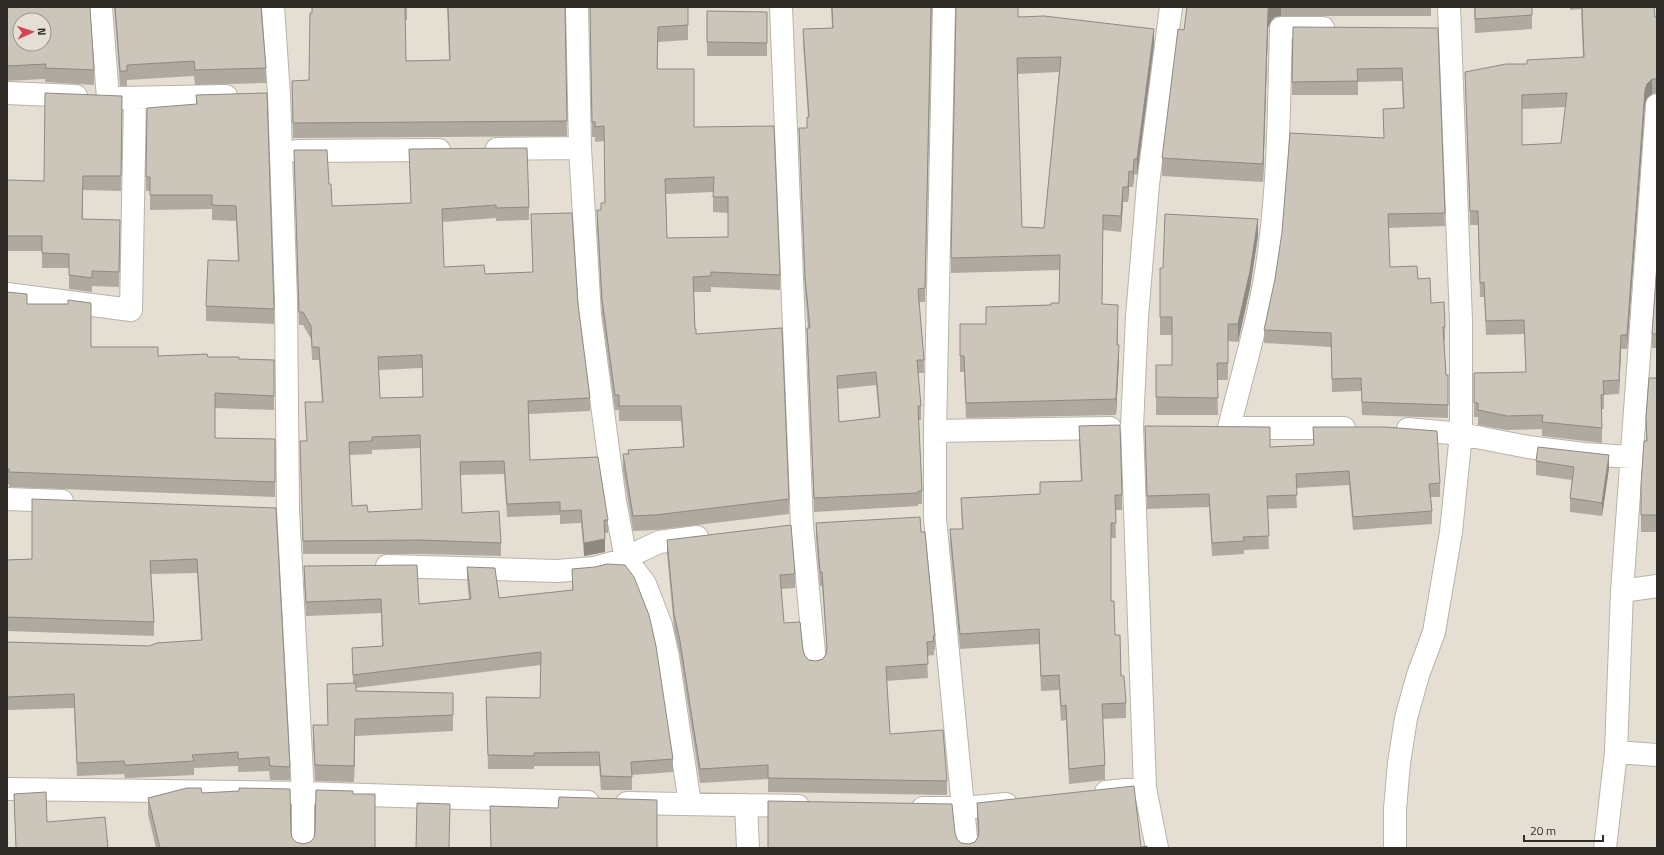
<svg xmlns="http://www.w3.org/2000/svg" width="1664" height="855" font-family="'Titillium Web',sans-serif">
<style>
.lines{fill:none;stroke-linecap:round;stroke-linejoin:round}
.minor-casing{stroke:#b9b3a8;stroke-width:24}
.minor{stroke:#fff;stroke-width:22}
.wall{fill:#afa9a0;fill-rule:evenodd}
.shaded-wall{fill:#8e8a82}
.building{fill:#cbc5ba;stroke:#8e8a82;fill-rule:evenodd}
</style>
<rect width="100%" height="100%" fill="#e5dfd3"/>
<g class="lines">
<g class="minor-casing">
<path id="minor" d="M101 7 108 98
M273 7 279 95 286 300 288 510 303 793V848
M577 7 580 148 590 315 615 501 626 559 645 584 661 625 668 657 690 804
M781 7 802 525 815 663
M944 7 935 431V518L967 848
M7 93 76 96
M120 98 226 96
M497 149 580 148
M297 151 439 150
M7 294 131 310 135 99
M1229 428C1244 367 1263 306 1270 244 1279 172 1279 100 1281 28H1323
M1240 428H1344
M1408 429 1461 434 1528 447 1584 454 1631 457
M935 431 1110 428
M7 499 62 501
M387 566 557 571 594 568 626 559 642 550 659 542 697 537
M1622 591 1657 586
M1616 752 1657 755
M7 789 303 793 588 802
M1106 792 1145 788
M627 803 798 806
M746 805 748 848
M923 808H964L1006 804
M1157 848 1145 788 1132 427 1137 317 1148 184 1171 7
M1395 848V809L1399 763 1406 718 1418 675 1434 632 1451 532 1461 434V321L1449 7
M1605 848 1616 752 1622 591 1657 105"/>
</g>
<use href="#minor" class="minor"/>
</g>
<path class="wall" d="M7 7 94 70V85L45 82V79L7 81Z
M114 7H261L266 68V83L195 85 194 76 127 80V86H120Z
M312 7H407V20H405L406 61 449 60 447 7H565L567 136 293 138 292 81 309 80Z
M590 7H688V40L658 42 657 69 694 127 780 275V290L711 287V292H694L695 329 696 334 789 499V514L655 530 633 531 623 470V454L683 447 681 421H619V410H615L602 314 597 225V210H601L605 203 604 141 595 142V137H592ZM713 192V212L728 213V237L667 238 666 194Z
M831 7H932L925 302H919L924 360V373H918L921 406V420H918L922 491V504H918V506L814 512 807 341V328H808L805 292 799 128H807V117H808L803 43V29L832 28ZM876 385 879 418 839 422 838 389Z
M1187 7H1431V16H1281L1275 17 1271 21 1268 28 1263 182 1162 176V158L1184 30Z
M1474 7H1532V29L1475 33Z
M1570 7H1654L1655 17H1657V93L1652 94 1647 98 1645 104 1627 349H1621L1619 394 1604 395V409H1602V443L1542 436V429L1507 430 1478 425V417H1474V373L1526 372 1524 334 1486 335 1484 297H1480L1478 225H1470L1465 72 1583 58 1581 9 1570 10ZM1566 107 1561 143 1522 145V109Z
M707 11 767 12V56H707Z
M1018 17 1154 44 1137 175 1134 174 1133 187H1129L1128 202H1123L1121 232 1103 230 1102 304 1118 320V345L1119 360 1116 415 966 418 964 372H960V324H986V307L1051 305 1059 303 1060 270 951 273V258ZM1059 72 1044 228 1022 227 1017 74Z
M1438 28 1445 226 1388 228 1390 267 1418 279 1445 327V340H1444L1446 375H1448V418L1362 415 1361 391 1332 392 1331 347 1264 343V330L1384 138 1383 109 1403 108 1402 81 1358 82V95H1292V82Z
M196 95 274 309V324L206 321V306L238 261 236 221 212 220V209L150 210V191H146V177L196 104Z
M122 96 121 191 83 190V219L120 235 119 287 92 286V292L69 289V268H42V251H7V180L44 181Z
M409 149 529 207V220L496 221V218L442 222 444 267 485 274 533 272 531 214 578 304 590 398V411L529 414 530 460 608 520V533H605V552L584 556 581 523 560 524V515L507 517 504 474 460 475 462 513 501 543V556L420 554H303L300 441H307L305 402H322L319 360H312L311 339 303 325H299L294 150 329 184 332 206 411 203ZM422 368 423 397 380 398 379 370ZM420 448 422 509 368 512 352 506 349 455 372 454V450Z
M1258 236 1250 288 1238 342 1228 341V380H1217L1218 415H1156V365H1172V335H1160V268H1163Z
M1657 265V348H1652V334Z
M7 292 91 347 158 356 274 360V410L215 408V438L275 439V497L9 487V484H7Z
M1657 378V532H1641V485L1646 441V417Z
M1079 426 1122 495V510H1115L1116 538H1111V601L1115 635 1126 703V718L1103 719 1105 765V780L1069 784 1066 720 1061 721 1059 690 1041 691 1039 644 960 649 950 544V529H962L961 498 1040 494 1081 481 1079 441Z
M1145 426 1270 447 1313 445V427L1440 483V497H1431L1432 511V524L1353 530 1349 485 1296 488 1297 508 1267 509 1269 549 1244 550V554L1212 556 1209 507 1147 509Z
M1536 461 1609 468 1602 516 1570 512V498L1572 480 1536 475Z
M276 508 290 767V780H270L269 771 238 772V766L194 768V775L129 778H125L124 774 77 776 74 708 7 710V642L149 646 201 640 197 573 151 574 154 622V636L7 631V560L32 559Z
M816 523 921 532 935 636V650H934V655L927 656 928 678 886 681 890 734 947 781V795L768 792V779L700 783 680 655 674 628 667 554V540L795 574V588L781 589 784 623 803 650 805 656 809 660 816 661 823 659 826 654 827 652 822 586H820L816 537Z
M304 566 419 604 469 599 467 580V567L499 598 572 590V569L673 759V772L632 775V790H601L599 766H534V769H488L486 697 540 698 541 665 356 688V691L453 710V731L355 736 354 782 315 781 313 741V725H328L327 684 353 683 352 648 382 646 381 613 306 616 304 579Z
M202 793 291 832 292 838 296 842 303 844 310 842 353 794 375 848H156L148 814V798Z
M14 794 47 822 108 848H16Z
M977 803 1141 847 768 848 955 833 957 839 961 843 969 844 975 842 978 837 977 819Z
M490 806 657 848H491Z"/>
<path class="shaded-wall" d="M1269 7H1281V16L1275 17 1271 21 1268 28 1263 182V164L1268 10Z
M658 27V42L657 84V69Z
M1154 29V44L1137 175V159Z
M1652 79V94L1647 98 1645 104 1627 349V335L1645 90 1647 84Z
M1134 159V174L1133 187V172Z
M1129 171V187L1128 202V187Z
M1123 187V202L1121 232V216Z
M1258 219V236L1250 288 1238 342V324Z
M1621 335V349L1619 394V380Z
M1119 345V360L1116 415V399Z
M1609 455V468L1602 516V503Z
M605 539V552L584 556V543Z
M355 719V736L354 782V766Z"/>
<path class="building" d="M7 7H90L94 70 45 68 46 64 7 66ZM20 20H44V44H20Z
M115 7H261L266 68 195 70 194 61 127 65V71H120Z
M312 7H405L406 61 450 60 448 7H565L567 121 293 123 292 81 309 80 310 13H312Z
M590 7H688V25L658 27 657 69H694V127L774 126 780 275 711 272V276L693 277 695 329H696V334L782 328 789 499 655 515 633 516 623 454H629L628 450 684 447 681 406H619V395H615L602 299 597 210H601V203H605L604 126 595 127V122H592ZM714 177 713 197H728V237L667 238 665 179Z
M832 7H931L925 288 918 289 924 360H917L921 406H918L922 491H918V493L814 498 807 328H810L805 278 799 128H807V117H809L803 29 833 28ZM876 372 880 417 839 422 837 376Z
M956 7H1018V17L1044 16 1154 29 1137 159H1134L1133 172 1129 171 1128 187H1123L1121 216 1103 215 1102 304 1118 305 1117 345H1119L1116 399 966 403 964 356H960V324H986V307L1051 305V303H1059L1060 255 951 258ZM1061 57 1044 228 1022 227 1017 58Z
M1187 7H1269L1268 10 1263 164 1162 158 1178 29 1184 30Z
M1475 7H1532V15L1475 19Z
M1582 7H1654L1655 17H1657V79H1652L1647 84 1645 90 1627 335H1621L1619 380 1603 381 1604 394 1601 395 1602 428 1542 422 1543 415 1507 416 1478 410V403H1474V373L1526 372 1524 320 1486 321 1484 282 1480 283 1478 211H1470L1465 72 1506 64H1527V60L1584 57ZM1567 93 1561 143 1522 145V95Z
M707 11 767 12V43L707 42Z
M1293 27 1438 28 1445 213 1388 214 1390 267 1417 266 1418 279 1430 278 1431 303 1444 302 1445 327H1443L1446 375H1448V405L1362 402 1361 378 1332 379 1331 333 1264 330 1275 279 1282 232 1290 133 1384 138 1383 109 1404 108 1402 68 1357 69 1358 81 1292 82Z
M45 93 122 96 121 176H83L82 219 120 220 119 272 92 271V278L69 275V254L42 253V236H7V180L44 181Z
M267 93 274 309 206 306 208 260 239 261 236 206 212 205V195H150V177H146L147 108 197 104 196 95Z
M527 148 529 207 496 208V205L442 209 444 267 484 265 485 274 533 272 531 214 572 213 578 304 590 398 528 401 530 460 598 457 608 520H604L605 539 584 543 581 510 560 511V502L507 504 504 461 460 462 462 513 499 511 501 543 420 540 303 541 300 441H307L305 402H323L319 347H312L311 326 303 312H299L294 150H327L329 184H331L332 206 411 203 409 149ZM422 355 423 397 380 398 378 357ZM420 435 422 509 368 512 367 505 352 506 349 442 372 441V437Z
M1165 214 1258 219 1250 271 1238 324H1228V363H1217L1218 398 1156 397V365H1172V317H1160V268H1163Z
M1657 265V334H1652Z
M7 292 27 294V304H68V300L91 303V347H158V356L207 354 208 357H239V359L274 360V396L215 393V438L275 439V482L9 472V469H7Z
M1649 378H1657V515H1641V485L1644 441H1647L1646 417Z
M1120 425 1122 495H1115L1116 523H1111V601H1114L1115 635H1120L1121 676H1124L1126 703 1102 704 1105 765 1069 769 1066 705 1061 706 1059 675 1041 676 1039 629 960 634 950 529H963L961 498 1040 494V482L1082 481 1079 426Z
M1145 426 1270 427V447L1314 445 1313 427H1385L1437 431 1440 483 1429 484 1432 511 1353 517 1349 471 1296 474 1297 495 1267 496 1269 536 1243 537 1244 541 1212 543 1209 494 1147 496Z
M1538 447 1609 455 1602 503 1570 498 1574 467 1536 461Z
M32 499 276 508 290 767 270 766 269 757 238 759V752L192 755 194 761 129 765H125L124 761 77 763 74 694 7 697V642L149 646 157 643 202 640 197 559 150 561 154 622 7 617V560L32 559Z
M920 517 921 532H925L935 636H933L934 641 927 642 928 664 886 667 890 734 943 730 947 781 768 778V765L700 769 680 641 674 614 667 540 791 525 795 574 780 575 784 623 800 622 803 650 805 656 809 660 816 661 823 659 826 654 827 648 822 572H820L816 523Z
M607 564 625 565 634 577 649 615 656 646 673 759 631 762 632 777 601 776 599 752 534 753V756L488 755 486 697 540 698 541 652 353 675 352 648 383 646 381 599 306 602 304 566 417 565 419 604 471 599 467 567 495 568 499 598 573 590 572 569 595 567Z
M356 683V691L453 693V715L355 719 354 766 315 765 313 725H328L327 684Z
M1134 786 1141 847 1147 846V848H768V801L952 804 955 833 957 839 961 843 969 844 975 842 978 837 979 831 977 803Z
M187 788H201L202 793 239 791V788L290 789 291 832 292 838 296 842 303 844 310 842 314 838 315 832 316 790 353 791V794H375V848H160L148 798Z
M46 792 47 822 105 817 108 848H16L14 794Z
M559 797 657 800V848H491L490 806 558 808Z
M417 803 450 804 449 848H416Z"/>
<rect width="1664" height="855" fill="none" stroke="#2f2c28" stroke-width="16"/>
<g transform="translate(32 32) rotate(87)"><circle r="19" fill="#e5dfd3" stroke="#9c978f"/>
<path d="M0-3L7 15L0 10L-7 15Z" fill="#d44353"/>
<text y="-6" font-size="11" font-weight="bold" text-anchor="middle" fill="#2f2c28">N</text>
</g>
<path d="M1524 835v6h79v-6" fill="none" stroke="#2f2c28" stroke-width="2"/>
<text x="1530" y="835" font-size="12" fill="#2f2c28" stroke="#e5dfd3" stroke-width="3" paint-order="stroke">20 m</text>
</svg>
